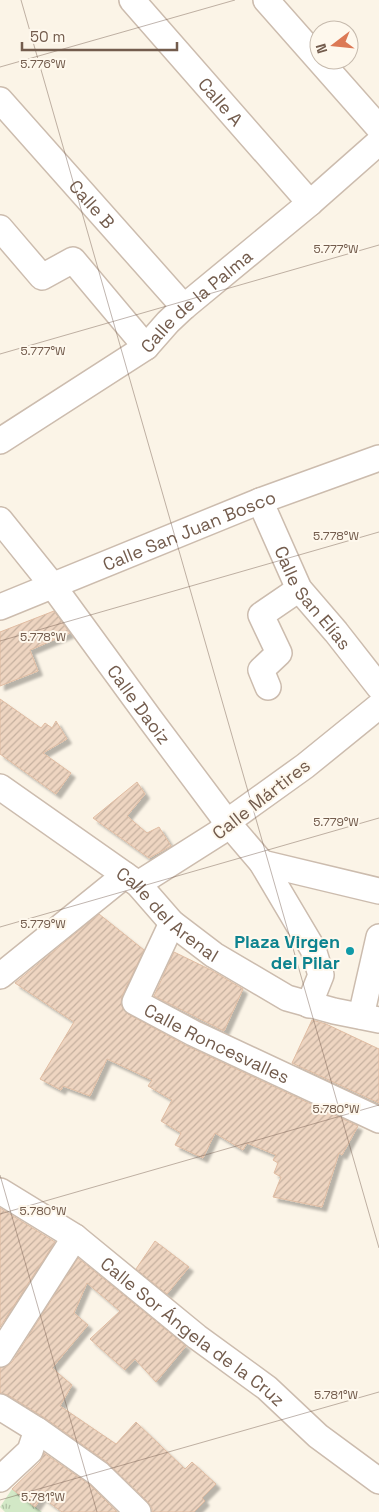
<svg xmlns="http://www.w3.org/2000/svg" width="379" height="1512" font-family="'Space Grotesk',sans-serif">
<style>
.grass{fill:url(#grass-tufts)}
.building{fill:url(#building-hatch);stroke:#e0bca2;filter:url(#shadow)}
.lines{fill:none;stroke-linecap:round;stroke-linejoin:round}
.minor-casing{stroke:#ccbcae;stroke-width:28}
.minor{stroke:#fff;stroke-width:25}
.ticks{fill:none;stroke:#735c4d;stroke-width:1;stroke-opacity:0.45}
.culture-dot{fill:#0f9aa8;stroke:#fef8ed;stroke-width:2}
.labels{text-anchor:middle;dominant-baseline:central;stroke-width:4;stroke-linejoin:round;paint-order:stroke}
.street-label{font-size:18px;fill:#735c4d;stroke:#fef8ed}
.culture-label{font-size:18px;font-weight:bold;fill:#0d838f;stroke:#fef8ed;text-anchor:end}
.ticks-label{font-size:12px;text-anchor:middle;fill:#735c4d;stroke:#fef8ed;stroke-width:4;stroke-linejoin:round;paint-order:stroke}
</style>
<defs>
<pattern id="grass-tufts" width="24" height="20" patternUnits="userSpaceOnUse" patternTransform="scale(1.25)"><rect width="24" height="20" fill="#d2e8c6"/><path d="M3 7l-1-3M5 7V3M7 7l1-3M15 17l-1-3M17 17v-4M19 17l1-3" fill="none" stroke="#afbfa3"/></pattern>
<pattern id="building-hatch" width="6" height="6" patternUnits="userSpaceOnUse" patternTransform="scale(1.25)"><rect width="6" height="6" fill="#eed5c1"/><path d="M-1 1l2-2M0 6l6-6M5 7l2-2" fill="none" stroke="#c5b09f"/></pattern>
<filter id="shadow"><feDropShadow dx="4.5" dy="4.5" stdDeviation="1" flood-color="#0004"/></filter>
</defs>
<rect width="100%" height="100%" fill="#fbf4e7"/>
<path class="grass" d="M12 1489 42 1512H5L0 1507Z"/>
<path class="building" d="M54 611 70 633 30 650 38 671 0 686V632Z
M0 699 41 728 45 723 52 728 56 721 67 739 43 753 71 773 56 794 0 754Z
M137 782 145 794 127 816 147 833 159 827 171 846 149 858 93 818Z
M99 914 144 950 122 996 121 1003 123 1009 128 1014 187 1046 358 1126 342 1155 339 1153 322 1207 273 1197 281 1177 274 1173 278 1163 273 1160 276 1155 247 1143 243 1150 215 1133 203 1158 175 1145 181 1133 161 1121 172 1100 148 1086 152 1080 107 1059 90 1096 63 1086 61 1090 40 1079 74 1022 15 983Z
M174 952 211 970 243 989 224 1031 154 996Z
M312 1020 326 1024 379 1049V1103L292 1063Z
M0 1208 55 1242 0 1327Z
M155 1241 189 1267 167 1294 136 1269Z
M78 1258 186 1346 156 1382 135 1359 125 1370 90 1339 120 1311 87 1283 74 1313 88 1325 52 1368 72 1385 60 1406 116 1444 136 1422 185 1469 192 1462 216 1484 202 1498 205 1501 194 1512H152V1508L148 1502 107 1462 45 1418 8 1395 0 1393V1368L7 1366 12 1362Z
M44 1453 90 1485 117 1512H62L42 1497 35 1507 12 1489 40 1462Z"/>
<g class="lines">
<g class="minor-casing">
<g id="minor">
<path id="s1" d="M132 0 310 203"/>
<path d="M266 0 379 128"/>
<path id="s2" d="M0 100 184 307"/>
<path d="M0 228 42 277 73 260 146 347"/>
<path id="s3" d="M0 441 146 347 168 322 184 307 310 203 379 142"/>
<path id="s4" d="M260 501 299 589 336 632 379 687"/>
<path id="s5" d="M0 520 53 586 150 719 227 822 262 863 313 949 321 975 309 1005"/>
<path id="s6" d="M0 607 260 501 379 458"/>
<path d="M268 687 261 670 279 653 261 615 299 589"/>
<path id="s7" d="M0 787 138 884 172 923 214 955 287 998 334 1011 379 1020"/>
<path d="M262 863 379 891"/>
<path d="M138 884 220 832 227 822 305 766 379 706"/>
<path id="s8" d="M172 923 135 1002 193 1033 379 1120"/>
<path d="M0 976 125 875"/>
<path d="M361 1016 379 937"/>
<path id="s9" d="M0 1191 75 1237 197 1337 267 1388 318 1436 379 1481"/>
<path d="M0 1354 75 1237"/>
<path d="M0 1407 37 1430 99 1474 138 1512"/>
<path d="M0 1479 30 1451 37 1430"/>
</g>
</g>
<use href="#minor" class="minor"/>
</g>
<path class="ticks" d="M21 0 379 1248M0 67 235 0M0 354 379 245M0 641 379 532M0 927 379 818M0 1175 97 1512M0 1214 379 1105M0 1500 379 1392"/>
<circle class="culture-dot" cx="350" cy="951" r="5"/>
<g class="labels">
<g class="street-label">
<text stroke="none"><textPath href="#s1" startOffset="135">Calle A</textPath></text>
<text stroke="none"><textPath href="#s2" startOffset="139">Calle B</textPath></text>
<text stroke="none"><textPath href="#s3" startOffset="242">Calle de la Palma</textPath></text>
<text stroke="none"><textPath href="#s6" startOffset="204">Calle San Juan Bosco</textPath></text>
<text stroke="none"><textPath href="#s4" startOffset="111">Calle San Elías</textPath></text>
<text stroke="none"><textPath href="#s5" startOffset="231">Calle Daoiz</textPath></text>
<text transform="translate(261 799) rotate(-38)">Calle Mártires</text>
<text stroke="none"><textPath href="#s7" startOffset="211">Calle del Arenal</textPath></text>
<text stroke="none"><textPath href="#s8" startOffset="179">Calle Roncesvalles</textPath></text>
<text stroke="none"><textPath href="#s9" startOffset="239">Calle Sor Ángela de la Cruz</textPath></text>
</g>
<g class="culture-label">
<text x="340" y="941">Plaza Virgen<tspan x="340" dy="21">del Pilar</tspan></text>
</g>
</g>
<g class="ticks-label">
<text x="43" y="68">5.776°W</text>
<text x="336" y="253">5.777°W</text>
<text x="43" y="355">5.777°W</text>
<text x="336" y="540">5.778°W</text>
<text x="43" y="641">5.778°W</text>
<text x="336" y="826">5.779°W</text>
<text x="43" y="928">5.779°W</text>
<text x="336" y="1113">5.780°W</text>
<text x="43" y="1215">5.780°W</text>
<text x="336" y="1399">5.781°W</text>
<text x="43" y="1501">5.781°W</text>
</g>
<g transform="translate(334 45) rotate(254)"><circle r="24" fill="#fef8ed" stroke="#c6baad"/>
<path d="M0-4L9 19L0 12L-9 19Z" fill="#dc7955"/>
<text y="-8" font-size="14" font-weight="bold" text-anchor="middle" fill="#735c4d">N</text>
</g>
<path d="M22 42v8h155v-8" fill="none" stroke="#735c4d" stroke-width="2.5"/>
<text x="30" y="42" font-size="15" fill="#735c4d" stroke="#fef8ed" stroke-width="4" paint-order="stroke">50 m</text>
</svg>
